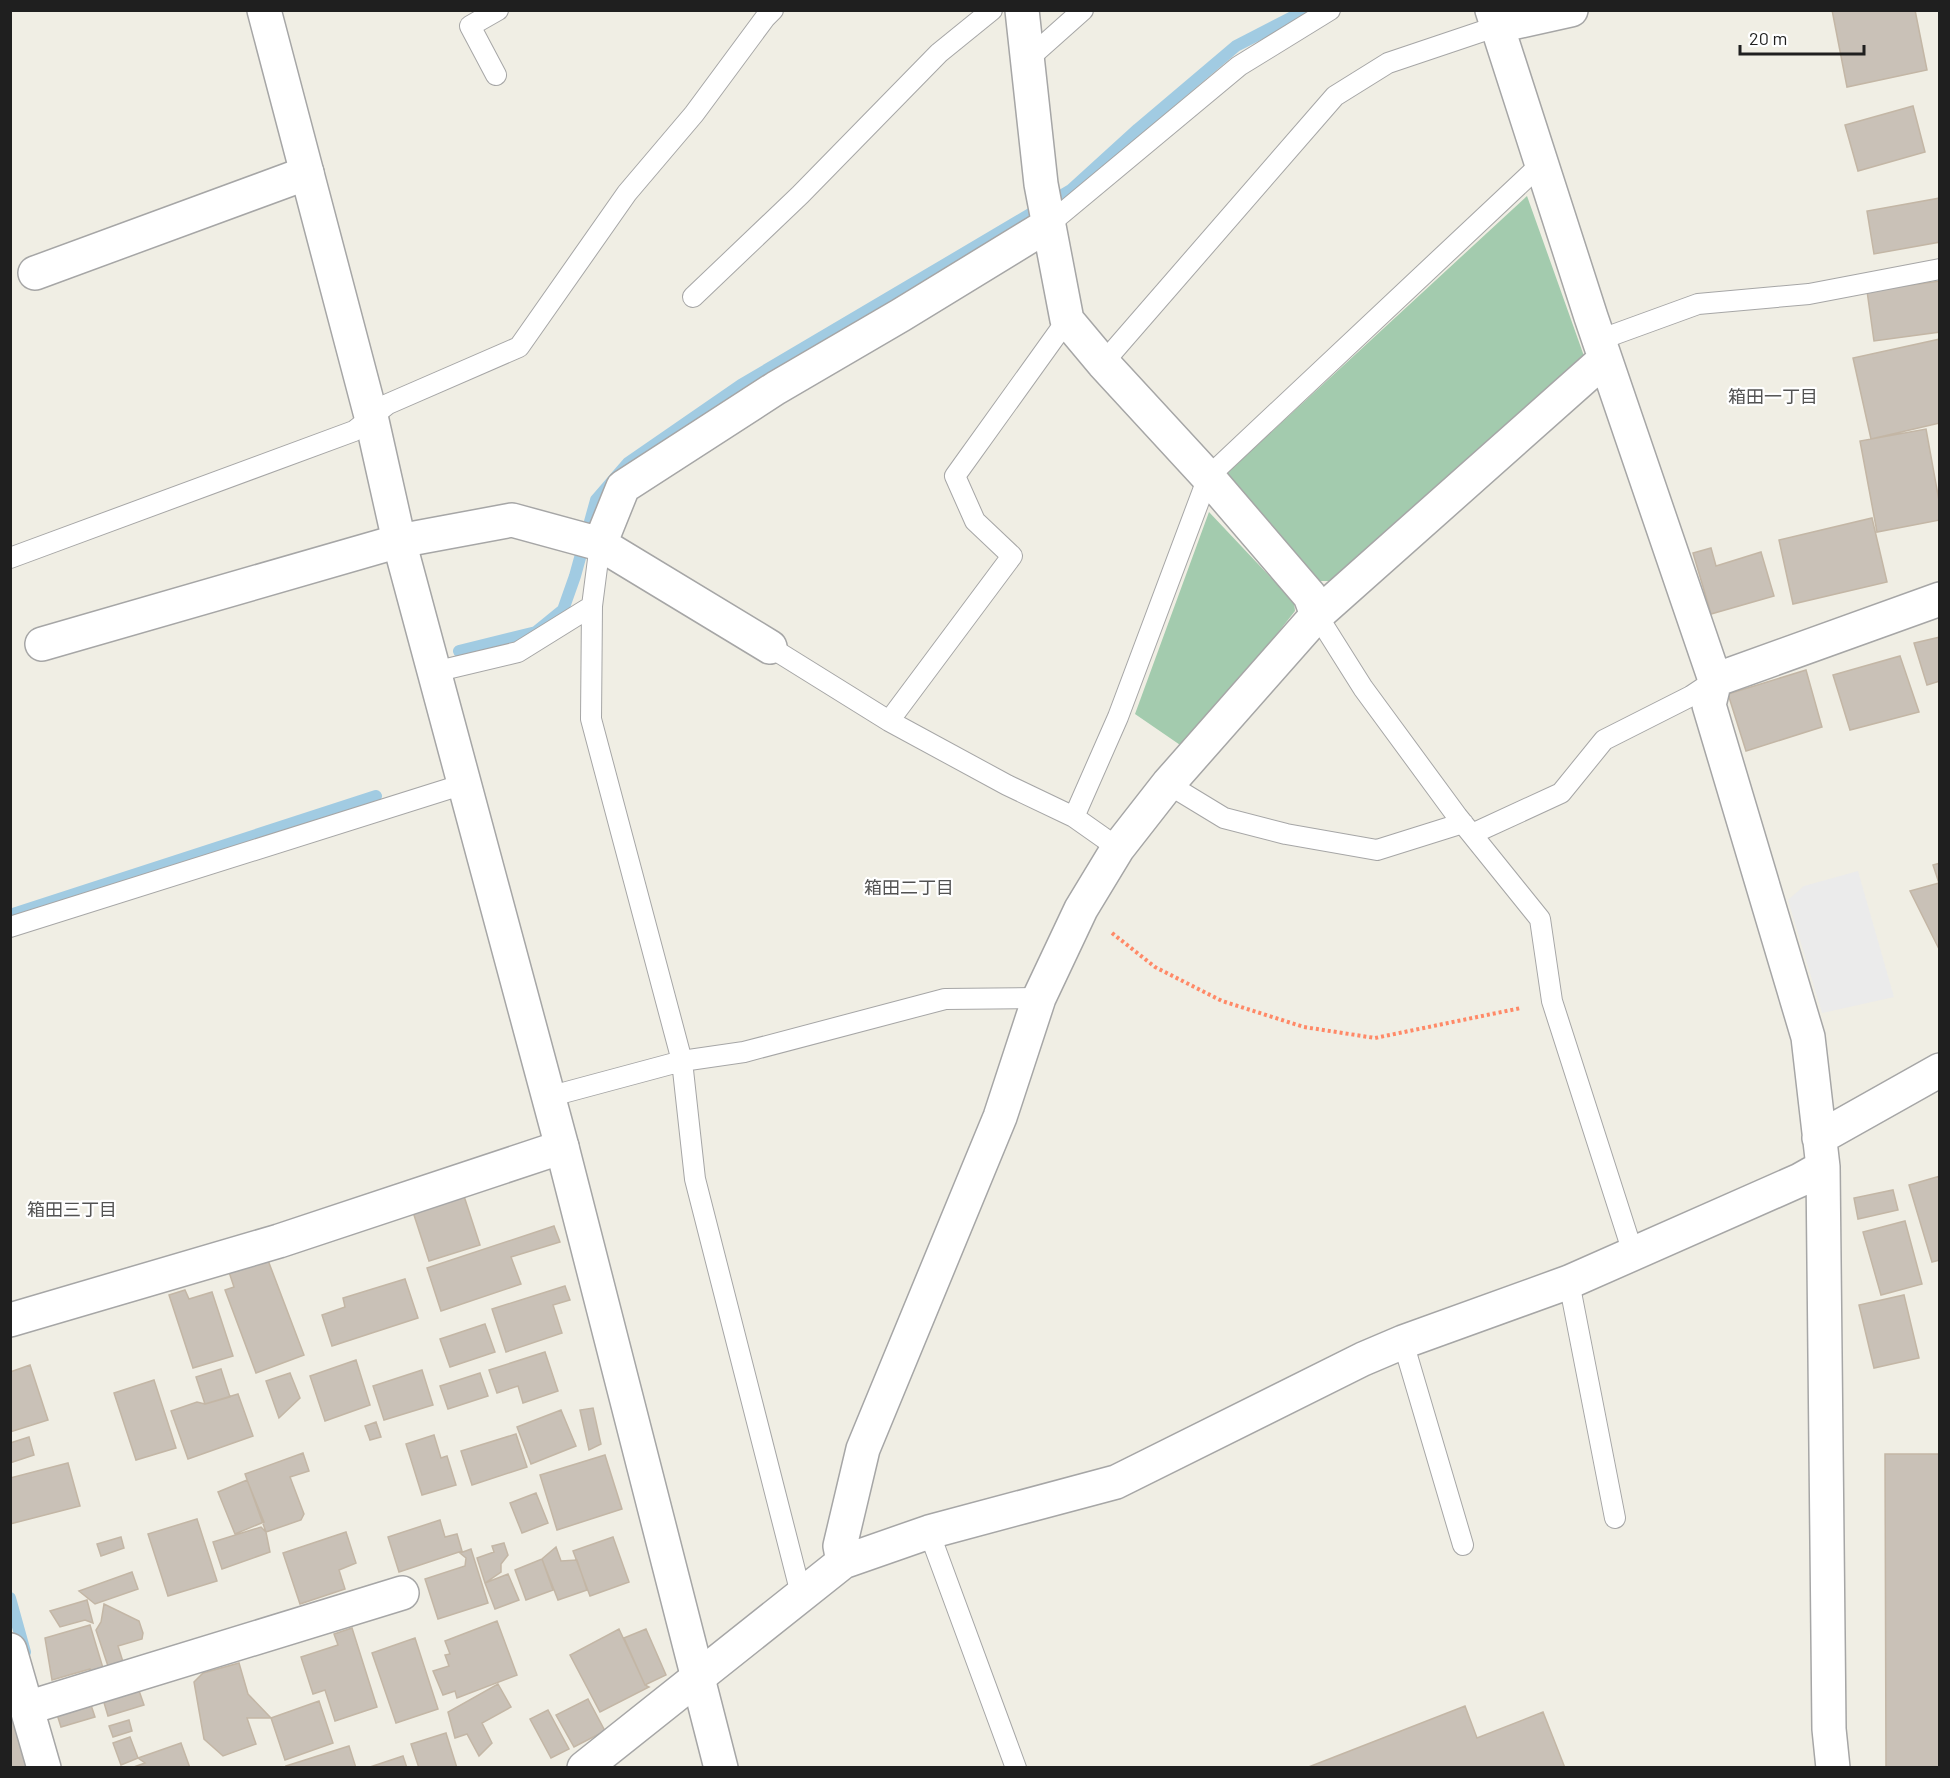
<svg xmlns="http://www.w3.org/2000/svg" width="1950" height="1778" font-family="Barlow,'Noto Sans JP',sans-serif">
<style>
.cemetery{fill:#a3cbae}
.parking{fill:#ebebeb}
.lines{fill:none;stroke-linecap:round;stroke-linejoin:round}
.stream{stroke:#a1cbe2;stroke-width:12}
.building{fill:#c9c1b7;stroke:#c3b6a5;stroke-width:1.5}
.service-casing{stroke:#a6a6a6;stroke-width:22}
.minor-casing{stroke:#a6a6a6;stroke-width:36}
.tertiary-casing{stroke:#a6a6a6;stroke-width:36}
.path{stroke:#ff8967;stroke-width:4;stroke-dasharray:3 3;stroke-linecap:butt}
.service{stroke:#fff;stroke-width:20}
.minor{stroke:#fff;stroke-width:33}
.tertiary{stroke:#fff;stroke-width:33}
.labels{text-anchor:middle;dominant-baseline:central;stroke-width:4.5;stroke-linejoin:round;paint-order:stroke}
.neighbourhood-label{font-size:18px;fill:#525252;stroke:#fff}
</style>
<rect width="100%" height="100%" fill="#f0eee4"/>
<path class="cemetery" d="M1527 196 1584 356 1332 581H1311L1227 487V473Z
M1209 512 1294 602 1295 611 1186 749 1135 714Z"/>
<path class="parking" d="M1858 871 1894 997 1822 1013 1788 900 1804 886Z"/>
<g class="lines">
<path class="stream" d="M459 651 536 632 563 610 575 576 596 500 628 463 741 385 1071 190 1138 129 1236 46 1306 10
M10 915 376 796
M10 1598 25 1652"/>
</g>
<path class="building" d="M1832 10H1915L1927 70 1847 87Z
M1913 106 1925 152 1858 171 1845 125Z
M1940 198V242L1874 254 1867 211Z
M1940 281V332L1874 341 1867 291Z
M1940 339V423L1871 439 1853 358Z
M1926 429 1940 506V520L1877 532 1860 441Z
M1872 518 1887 582 1793 604 1779 540Z
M1711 548 1716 566 1761 552 1774 596 1711 614 1693 553Z
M1940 637V681L1927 685 1914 643Z
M1900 656 1919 712 1850 730 1833 675Z
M1806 670 1822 727 1746 751 1728 694Z
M1940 863V951L1910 891 1939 883 1933 865Z
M1940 1176V1260L1932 1262 1909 1185Z
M1893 1190 1898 1210 1858 1219 1854 1198Z
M463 1193 480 1245 429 1261 412 1209Z
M1905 1221 1922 1284 1881 1295 1863 1232Z
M554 1226 560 1242 511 1257 521 1284 441 1311 427 1268Z
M266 1255 304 1355 256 1373 225 1290 234 1287 228 1269Z
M405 1279 418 1318 332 1346 322 1315 345 1307 343 1298Z
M565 1286 570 1300 553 1305 562 1333 506 1352 492 1309Z
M185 1290 189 1299 212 1292 233 1356 193 1368 169 1295Z
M1904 1295 1919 1358 1874 1368 1859 1305Z
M485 1324 495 1352 450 1367 440 1339Z
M545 1352 558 1391 523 1403 518 1386 497 1393 489 1370Z
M356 1360 370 1405 325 1421 310 1376Z
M30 1365 48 1420 10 1432V1372Z
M221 1369 230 1397 205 1404 196 1377Z
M422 1370 433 1405 384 1420 373 1386Z
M290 1373 300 1398 279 1418 266 1381Z
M480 1373 488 1396 448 1409 440 1386Z
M154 1380 176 1448 136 1460 114 1393Z
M238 1394 253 1436 188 1459 171 1411 197 1402 205 1404Z
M593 1408 601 1444 589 1450 580 1410Z
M561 1410 576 1446 531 1464 517 1427Z
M376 1422 381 1437 370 1440 365 1426Z
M516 1434 527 1467 472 1485 461 1451Z
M434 1435 441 1458 447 1456 456 1485 422 1495 406 1444Z
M29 1437 34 1455 10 1463V1443Z
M303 1453 309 1471 290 1477 304 1514 301 1520 266 1532 245 1474Z
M1885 1454H1940V1768H1886Z
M605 1455 622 1509 557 1530 540 1475Z
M68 1463 80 1506 10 1524V1478Z
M247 1480 264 1522 235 1534 218 1492Z
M536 1493 548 1523 522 1533 510 1503Z
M197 1519 217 1581 168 1596 148 1534Z
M440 1520 445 1537 457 1534 462 1551 399 1572 388 1537Z
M261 1527 266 1532 270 1552 222 1569 213 1542Z
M346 1532 356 1563 339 1570 345 1589 300 1604 283 1553Z
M121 1537 124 1548 101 1556 97 1544Z
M613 1537 629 1582 590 1596 573 1551Z
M504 1543 508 1555 501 1564V1572L485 1583 477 1558 494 1552 492 1546Z
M556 1547 561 1561 577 1560 587 1590 558 1600 542 1559Z
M471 1549 488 1603 438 1619 425 1579 465 1566 466 1558 460 1553Z
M542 1559 553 1590 526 1600 515 1570Z
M132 1572 138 1589 95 1604 79 1591Z
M508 1574 519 1600 495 1609 485 1583Z
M87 1600 93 1623 85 1620 60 1627 50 1611Z
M104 1604 139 1621 143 1633 142 1639 118 1646 124 1665 109 1669 96 1630 101 1622Z
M497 1621 517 1675 457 1698 455 1691 443 1695 433 1671 449 1666 445 1655 450 1654 445 1641Z
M90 1625 103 1668 91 1672 90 1669 52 1680 45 1638Z
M352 1628 377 1707 335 1721 325 1690 313 1694 301 1657 338 1645 334 1634Z
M619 1629 645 1685 649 1687 600 1712 570 1655Z
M646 1629 666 1675 645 1685 624 1638Z
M415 1638 438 1709 396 1723 372 1653Z
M239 1663 248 1694 271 1718H247L256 1744 223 1756 204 1739 194 1682 203 1673Z
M135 1679 144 1705 108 1716 102 1696Z
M498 1684 511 1707 482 1723 492 1743 479 1756 467 1734 455 1738 448 1712Z
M87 1693 95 1717 61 1727 55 1708Z
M588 1699 605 1731 574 1747 556 1715Z
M319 1701 333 1743 285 1760 271 1718Z
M1465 1706 1477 1738 1543 1712 1565 1768H1306Z
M548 1710 569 1749 551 1758 530 1719Z
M15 1713 32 1766 26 1768H10V1714Z
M129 1720 132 1731 113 1737 109 1726Z
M446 1733 457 1768H419L411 1744Z
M130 1737 138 1758 121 1765 113 1743Z
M181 1743 190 1768H131L145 1763 138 1758Z
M349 1746 356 1768H287L286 1766Z
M403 1756 407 1768H367Z"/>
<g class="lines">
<g class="service-casing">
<path id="service" d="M1028 59 1083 10
M496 75 470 26 498 10
M1048 225 1239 66 1330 10
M693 297 800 195 939 53 992 10
M1599 340 1698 304 1809 294 1940 269
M1103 363 1335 96 1388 63 1498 26
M10 558 354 431 388 404 519 347 627 193 694 114 765 18 773 10
M592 606 591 719 682 1061 695 1179 801 1594
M1317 615 1363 688 1457 816 1540 919 1552 1001 1633 1253
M770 647 889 721 1007 785 1074 817 1118 848
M434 672 518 652 592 606 600 544
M889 721 1012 556 975 521 955 476 1067 320
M1168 784 1224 818 1286 834 1377 850 1463 823
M1074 817 1118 717 1208 477 1541 164
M1472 834 1561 793 1604 740 1691 696 1715 680
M10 927 464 784
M548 1097 682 1061 744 1052 945 999 1039 998
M1569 1282 1615 1518
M1403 1342 1463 1545
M929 1532 1016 1768"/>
</g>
<g class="minor-casing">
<path id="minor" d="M1022 10 1041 184 1067 320 1103 363 1208 477 1310 596 1317 615
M1492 10 1591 317 1715 680 1709 705 1808 1037 1823 1167 1829 1729 1833 1768
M1498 26 1571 10
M35 273 307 173
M600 544 623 487 776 388 901 315 1048 225
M42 644 399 541 512 520 600 544 770 647
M1715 680 1940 599
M1819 1138 1940 1070
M10 1320 279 1241 562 1147
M843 1562 840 1546 863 1449 1000 1117 1039 998 1081 909 1118 848 1168 784 1317 615 1605 359
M10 1650 44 1768
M27 1708 402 1593
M584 1768 843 1562 929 1532 1116 1482 1363 1359 1403 1342 1569 1282 1800 1180 1823 1167"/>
</g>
<g class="tertiary-casing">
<path id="tertiary" d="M264 10 371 416 399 541 562 1147 721 1768"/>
</g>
<path class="path" d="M1112 933 1155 967 1222 1001 1304 1027 1375 1038 1521 1008"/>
<use href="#service" class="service"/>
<use href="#minor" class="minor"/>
<use href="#tertiary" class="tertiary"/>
</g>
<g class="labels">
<g class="neighbourhood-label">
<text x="1773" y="396">箱田一丁目</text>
<text x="909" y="887">箱田二丁目</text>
<text x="72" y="1209">箱田三丁目</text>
</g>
</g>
<rect width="1950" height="1778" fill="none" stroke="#1f1f1f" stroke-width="24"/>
<path d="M1740 45v9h124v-9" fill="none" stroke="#1f1f1f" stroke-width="3"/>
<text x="1749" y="45" font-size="18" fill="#1f1f1f" stroke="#ffffff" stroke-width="4.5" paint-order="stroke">20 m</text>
</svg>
